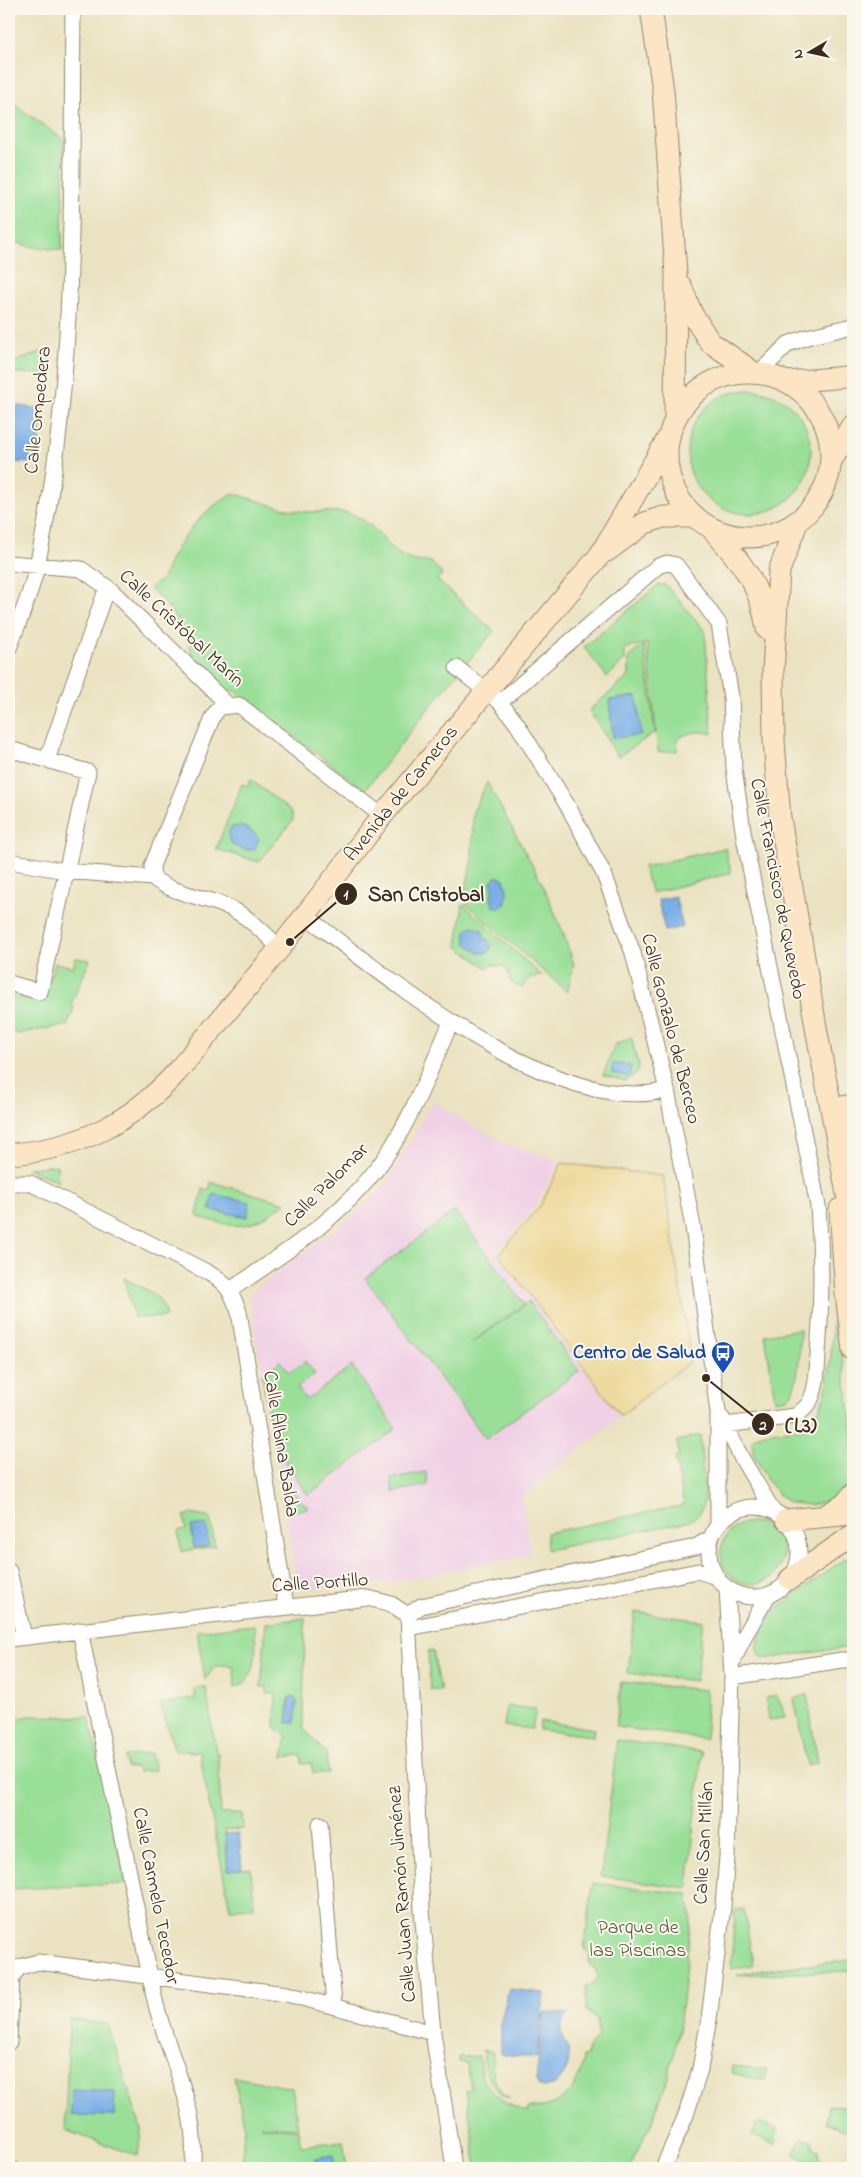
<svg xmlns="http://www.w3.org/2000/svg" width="862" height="2177" font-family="'Indie Flower',sans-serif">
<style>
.built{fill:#f0d0e5}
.green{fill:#99df98;stroke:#6a845b}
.sand{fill:#eeda9e;stroke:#94825e}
.water{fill:#79aee7;stroke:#5a6c82}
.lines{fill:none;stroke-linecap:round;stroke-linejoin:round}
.street-casing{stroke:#92866f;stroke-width:17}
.secondary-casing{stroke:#92866f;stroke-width:23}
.street{stroke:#fff;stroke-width:15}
.secondary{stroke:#fce5c4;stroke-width:21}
.labels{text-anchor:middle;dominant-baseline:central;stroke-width:4;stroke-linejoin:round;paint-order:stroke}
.street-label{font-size:20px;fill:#3b2a1e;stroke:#fbf7ec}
.transit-label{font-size:20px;font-weight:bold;fill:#164399;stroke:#fbf7ec;text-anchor:end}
.park-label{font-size:20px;fill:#52573c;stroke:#fbf7ec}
.leader{fill:none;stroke:#3b2a1e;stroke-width:2}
.callout-dot{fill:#3b2a1e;stroke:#fbf7ec;stroke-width:2}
.mark-label{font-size:15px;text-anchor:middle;font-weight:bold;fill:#fff}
.callout-label{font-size:21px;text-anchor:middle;font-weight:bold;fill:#3b2a1e;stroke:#fbf7ec;stroke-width:4;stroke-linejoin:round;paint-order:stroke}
</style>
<rect width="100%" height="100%" fill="#fbf7ec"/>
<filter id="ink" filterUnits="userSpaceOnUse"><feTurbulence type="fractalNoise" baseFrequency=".02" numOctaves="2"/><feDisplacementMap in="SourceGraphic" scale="10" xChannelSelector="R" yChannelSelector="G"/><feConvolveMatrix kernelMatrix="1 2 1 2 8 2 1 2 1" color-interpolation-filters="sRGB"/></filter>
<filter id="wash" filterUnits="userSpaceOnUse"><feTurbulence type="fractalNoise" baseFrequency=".0096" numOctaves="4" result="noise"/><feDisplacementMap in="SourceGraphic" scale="20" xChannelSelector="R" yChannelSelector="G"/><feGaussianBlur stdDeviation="1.12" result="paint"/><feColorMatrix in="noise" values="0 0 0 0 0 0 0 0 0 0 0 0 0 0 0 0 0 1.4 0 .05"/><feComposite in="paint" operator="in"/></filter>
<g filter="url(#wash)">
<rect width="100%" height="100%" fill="#eae2c0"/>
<path class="built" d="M433 1101 464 1121 505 1143 560 1161 536 1205 497 1253 619 1417 522 1497 531 1555 398 1581 304 1590 296 1581 249 1294 350 1218 387 1183Z"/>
<path class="green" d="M9 100 64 140 62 250C44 248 23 249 9 237Z
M52 348 51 374 15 373 12 363Z
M687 452a62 62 0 1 1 124 0a62 62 0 1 1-124 0Z
M234 494C261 500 284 512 312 512 328 512 345 509 360 518 389 536 390 563 431 562L442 574 437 580 494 631 432 704 365 790 234 691C216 690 202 673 194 658 190 650 189 641 185 633 175 616 164 600 149 588L163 579C172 548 202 507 234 494Z
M658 585H666L705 631 712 734C698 730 690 732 677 739V751L658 752 647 643 625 649V660L607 677 584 647Z
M644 645 655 732 618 757 589 710 629 676V657Z
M250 779 292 812 293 820 259 862 216 849 242 784 248 786Z
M487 782 542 883 562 930 574 965 567 992 463 901 472 860 473 812Z
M725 848 731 873 652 893 643 867Z
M463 904 542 976 530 977 522 988 510 982 509 973 503 966 492 965 487 968 457 946Z
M76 958 90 960 71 1004 74 1007 68 1025 16 1034 9 1027V987L43 996 55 963 73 967Z
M631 1037 639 1066 637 1074 625 1081 603 1075 615 1045Z
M57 1165 58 1182 28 1168Z
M211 1182 286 1203C247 1230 244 1230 199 1217L197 1214 203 1189 209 1190Z
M455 1211 524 1304 470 1344 529 1302 579 1371 486 1439 365 1278Z
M124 1278C143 1289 164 1293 166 1317L134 1318Z
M833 1310 836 1311 853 1436 852 1483 833 1499 811 1505 790 1503 779 1495 770 1484 754 1455 751 1441C758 1431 776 1432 788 1430 797 1429 806 1427 812 1420 832 1399 832 1339 833 1310Z
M800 1329C800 1345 800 1389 787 1398L775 1400 765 1335Z
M280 1361 289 1373 305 1361 315 1374 297 1387 306 1400 352 1366 396 1429 308 1495 273 1442 262 1375Z
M700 1435 705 1499 700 1513 690 1521 547 1550 546 1533 684 1505 675 1458 679 1457 677 1441Z
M426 1472 428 1485 393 1492 391 1478Z
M288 1486 308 1508 285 1513 282 1487Z
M191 1514 210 1518 215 1546 181 1552 178 1531 186 1530 184 1516Z
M721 1553a31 31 0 1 1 62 0a31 31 0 1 1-62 0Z
M844 1559H853V1647L763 1659 757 1649 763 1623 767 1616Z
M635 1612 703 1621 696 1681 628 1673Z
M305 1618 303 1728 326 1753 328 1773H313L311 1763H302L301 1755 283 1757 287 1737 275 1727 276 1694H267V1687H261L266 1623Z
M255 1625C255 1645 261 1680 235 1688L234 1667 229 1665 215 1666 205 1680 197 1631Z
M428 1651H433L441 1691 430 1690Z
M621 1682 706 1690V1739L616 1727Z
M206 1687 216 1752 218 1753 221 1814 242 1813 243 1829 225 1830 228 1870 251 1868 254 1908 230 1909 199 1752 175 1751 160 1704 195 1698V1689Z
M807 1694 818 1763 807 1765 794 1699Z
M776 1695 782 1706 785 1718 769 1720 766 1698Z
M507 1706 536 1709 532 1729 504 1726Z
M29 1716 89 1717 126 1884 9 1889V1721Z
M540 1721 594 1729 593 1736 539 1730Z
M617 1740 702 1752 688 1888 601 1876Z
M151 1753 155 1770 138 1772 137 1767 127 1768 125 1757Z
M593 1883 688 1894 691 1919 679 2029 668 2078 650 2127 629 2168H477L466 2090 471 2089 467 2063 459 2062V2057L479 2056 482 2078 492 2092 507 2104 528 2112V2108C561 2109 581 2088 583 2056H587L588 2048 598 2037V2021L586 2010V1986L593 1985 598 1977 595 1969 589 1964 590 1952 584 1950Z
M744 1909 753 1965 731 1969 735 1910Z
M853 1960V1971L737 1975 761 1970Z
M69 2019 108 2024 141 2129 138 2156 65 2130Z
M484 2050 493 2052C491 2071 494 2088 510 2099 492 2092 481 2069 484 2050Z
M733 2066 767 2069 765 2081 732 2073Z
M234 2077 292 2088 298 2128 260 2126 298 2130 301 2146 343 2141 347 2168H242L244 2124Z
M829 2105 853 2107V2133L826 2124Z
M756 2123 778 2128 775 2144 752 2136Z
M801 2139 812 2141 814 2148 819 2150V2164L793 2154Z"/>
<path class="sand" d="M562 1163 663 1176 691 1361 620 1416 499 1254 540 1206Z"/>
<path class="water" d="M12 405 43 409 37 463 9 462Z
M637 696 641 735 613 738 609 700Z
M240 826 251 830 259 838 255 850C241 851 221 844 231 827Z
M496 876 504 879 507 890 506 903 500 908 493 906 491 897 493 889 491 882Z
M675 896 683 927 665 931 658 900Z
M472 926 482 930 485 939 489 941 492 947 487 953H479L467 944 465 932Z
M613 1063 631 1066 629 1077 611 1073Z
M213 1194 250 1202 247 1217 210 1210Z
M206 1524 209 1545 194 1548 191 1526Z
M289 1697H294L297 1702 295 1723H287Z
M239 1833 242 1869 228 1870 225 1834Z
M509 1989 544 1993 537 2058 501 2054V2020Z
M544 2012 569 2014C564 2019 561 2024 561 2031 561 2038 566 2043 568 2049 572 2066 562 2085 544 2088L540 2087 536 2080Z
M72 2090 115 2092 114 2116 71 2115Z
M333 2155 335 2168H317L315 2158Z"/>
</g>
<g filter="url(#ink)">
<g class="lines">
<g class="street-casing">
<path id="street" d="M759 373 788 344 807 337 853 326
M9 563 81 569 111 590 229 706
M9 648C19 621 31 594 37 566 77 384 71 194 73 9
M457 668 500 702 517 724 569 808 604 874 633 953 667 1090 693 1227 718 1412V1525
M500 702 658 566 667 563 676 565 719 624 731 697 734 769 744 837 818 1206C822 1256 822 1305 818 1355 817 1371 817 1389 809 1403 805 1409 801 1412 795 1416L726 1425
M9 749 88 772 40 992 9 983
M47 760 107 587
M9 861 66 871 153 878C174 894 204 897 228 907 248 916 265 934 280 948
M153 878 152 866 213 716 220 707 239 705 382 816
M306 916C389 979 558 1119 667 1090
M9 1183H30L205 1271C227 1283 231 1290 239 1312L286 1606
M230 1290C289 1251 352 1210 390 1150 415 1110 432 1066 451 1022
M722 1418 741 1457 773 1511
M709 1552a45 45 0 1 1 90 0a45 45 0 1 1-90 0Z
M9 1571 24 1637
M408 1615 422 1910 433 2033 454 2168
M408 1615 421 1606 695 1547 711 1538
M409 1628 698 1571 717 1577
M80 1630C105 1752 129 1874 154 1996 166 2053 201 2109 192 2168
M9 1639 368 1598 391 1604 408 1615
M733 1661 745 1635 769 1594
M732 1677 842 1660H853
M320 1824 334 2006
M9 2042 12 1976 20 1967 38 1962 287 1994 433 2033
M9 2168H11
M663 2168 686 2115 700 2069 709 2019 723 1906 727 1856 732 1677 727 1588"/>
</g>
<g class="secondary-casing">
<path id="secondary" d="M651 9 663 90 676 274 675 419
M681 286 692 314 710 342 753 372
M667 455a82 82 0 1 1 164 0a82 82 0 1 1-164 0Z
M787 382 846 377 853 373
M831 461 853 426
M797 523 779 571 773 672 774 740 780 818 817 1033 853 1226
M714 531C742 563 761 586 767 629
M607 551 645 523 663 517H694
M845 1106 853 1145
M9 1154C77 1150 130 1123 176 1073L280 948 382 816 600 555 668 438
M840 1209 846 1294 853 1350
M824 1516 845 1504 853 1494
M786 1520 853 1514
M790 1579 853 1535"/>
</g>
<use href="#street" class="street"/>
<use href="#secondary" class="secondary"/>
</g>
</g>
<defs>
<g id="bus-pin" transform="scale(1.25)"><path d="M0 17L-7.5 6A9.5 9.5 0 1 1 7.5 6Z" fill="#1a4fb4" stroke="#fbf7ec"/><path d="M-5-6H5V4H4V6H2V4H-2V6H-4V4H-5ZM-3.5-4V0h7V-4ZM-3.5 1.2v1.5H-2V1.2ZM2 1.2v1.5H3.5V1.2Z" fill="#fff"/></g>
</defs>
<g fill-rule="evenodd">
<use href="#bus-pin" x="723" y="1353"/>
</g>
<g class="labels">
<g class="street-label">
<text transform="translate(39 410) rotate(-84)">Calle Ompedera</text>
<text transform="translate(181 629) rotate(43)">Calle Cristóbal Marín</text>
<text transform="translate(402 794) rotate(-51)">Avenida de Cameros</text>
<text transform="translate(777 889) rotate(79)">Calle Francisco de Quevedo</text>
<text transform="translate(670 1029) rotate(76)">Calle Gonzalo de Berceo</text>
<text transform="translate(327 1186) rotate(-45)">Calle Palomar</text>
<text transform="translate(280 1444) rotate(81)">Calle Albina Balda</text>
<text transform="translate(320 1584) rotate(-4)">Calle Portillo</text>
<text transform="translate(705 1843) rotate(-87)">Calle San Millán</text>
<text transform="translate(403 1894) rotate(-94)">Calle Juan Ramón Jiménez</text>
<text transform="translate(155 1896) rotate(79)">Calle Carmelo Tecedor</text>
</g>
<g class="transit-label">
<text x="706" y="1353">Centro de Salud</text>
</g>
<g class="park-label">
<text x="638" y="1928">Parque de<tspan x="638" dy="23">las Piscinas</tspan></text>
</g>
</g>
<path class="leader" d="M290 942L346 894M706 1378L763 1424"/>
<g class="callout-dot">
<circle cx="290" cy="942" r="5"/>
<circle cx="706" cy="1378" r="5"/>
<circle cx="346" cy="894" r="12"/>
<circle cx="763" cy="1424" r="12"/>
</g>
<g class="mark-label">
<text x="346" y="899">1</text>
<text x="763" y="1430">2</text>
</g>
<g class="callout-label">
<text x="426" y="901">San Cristobal</text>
<text x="801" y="1432">(L3)</text>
</g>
<rect width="862" height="2177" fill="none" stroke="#fbf7ec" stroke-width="30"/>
<g transform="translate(810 52) rotate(261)" stroke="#fbf7ec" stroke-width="4" paint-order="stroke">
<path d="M0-4L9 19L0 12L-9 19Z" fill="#3b2a1e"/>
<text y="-8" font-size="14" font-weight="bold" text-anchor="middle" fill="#3b2a1e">N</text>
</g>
</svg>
